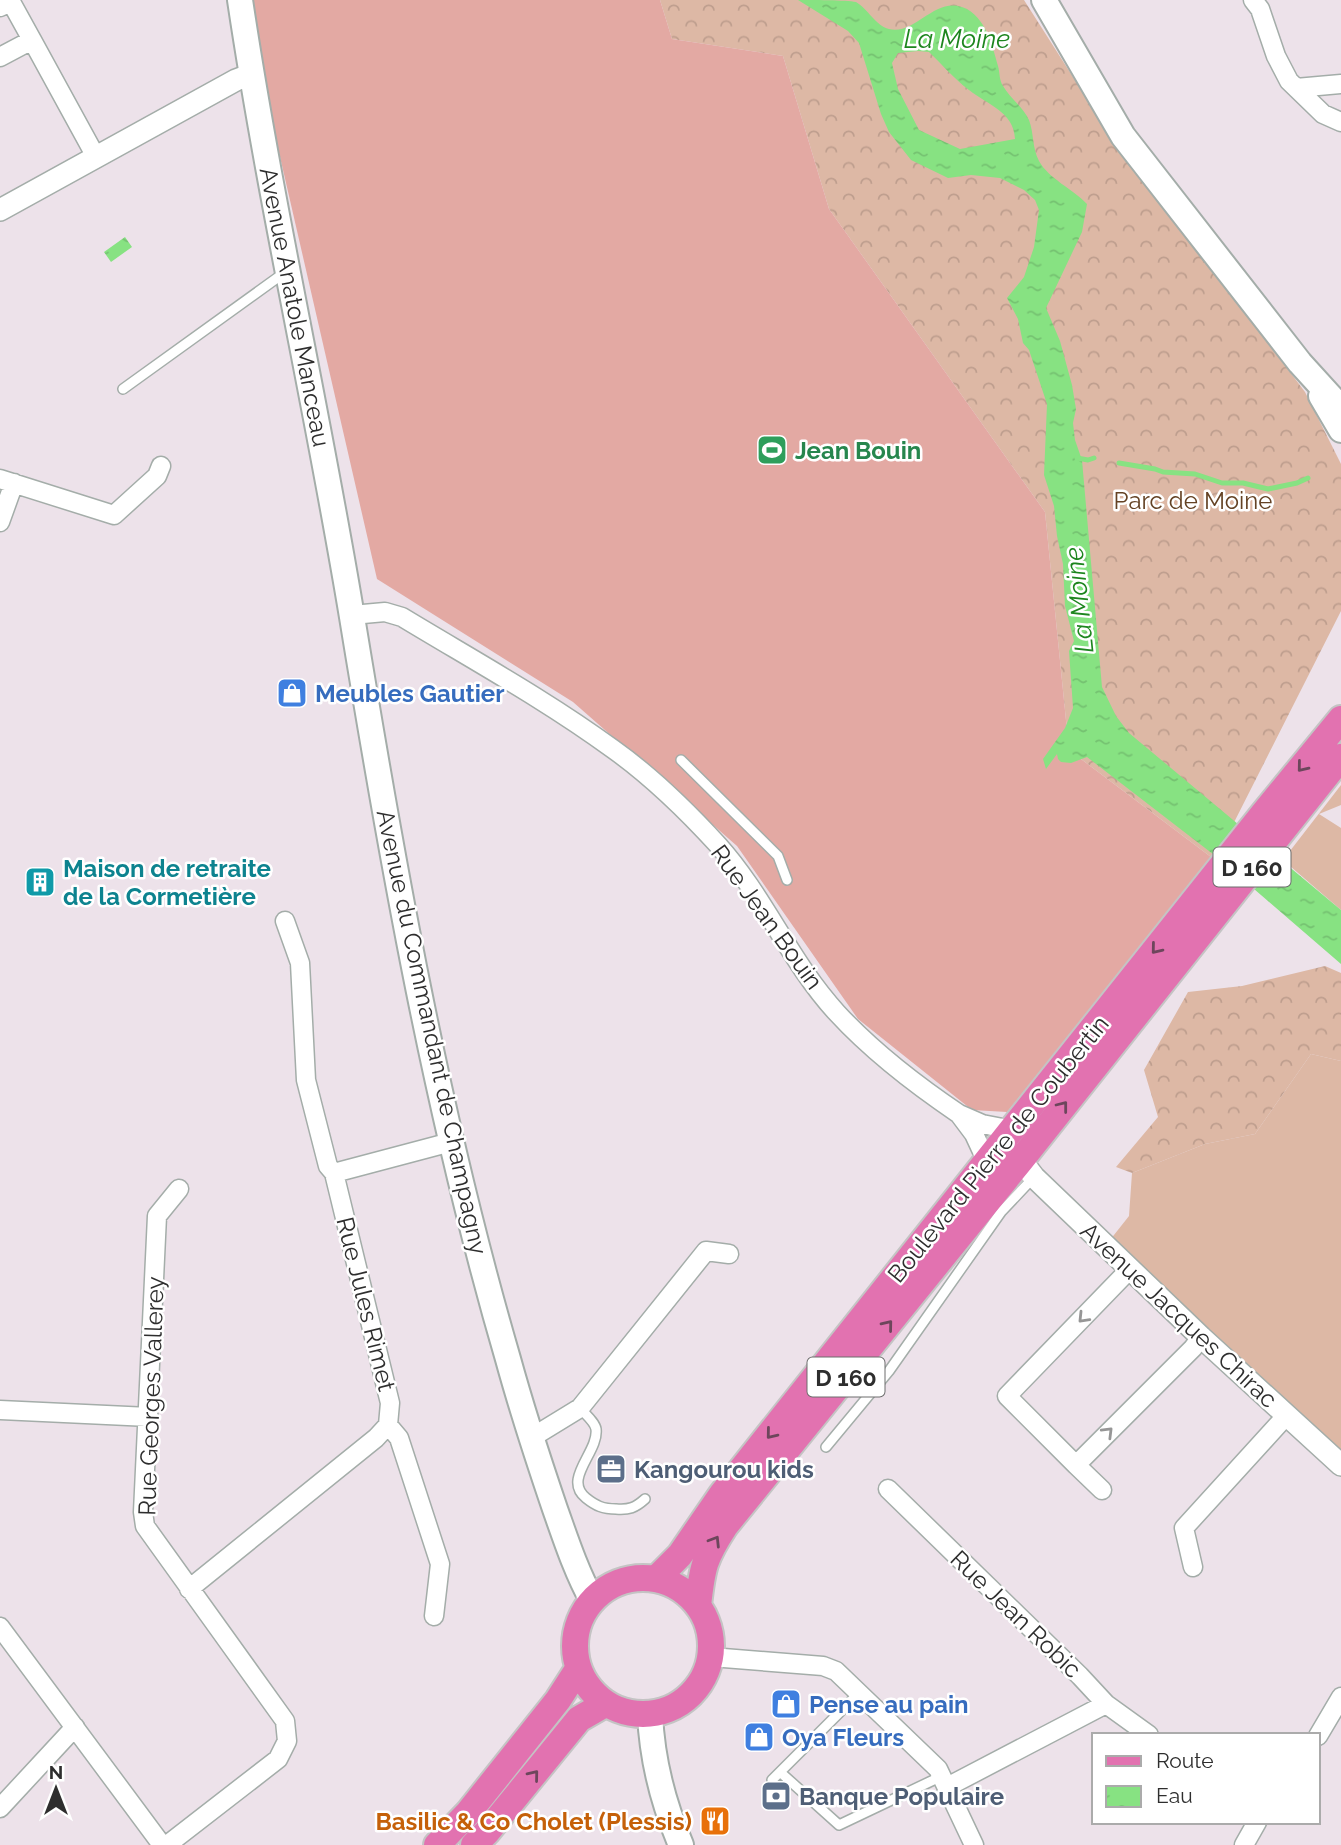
<svg xmlns="http://www.w3.org/2000/svg" width="1341" height="1845" font-family="Raleway,sans-serif">
<style>
.grass{fill:#ddb8a5}
.forest{fill:url(#forest-crowns)}
.pitch{fill:#e3a9a3}
.water{fill:url(#water-ripples);fill-rule:evenodd}
.lines{fill:none;stroke-linecap:round;stroke-linejoin:round}
.stream{stroke:#87e282;stroke-width:5}
.service-casing{stroke:#a4ada9;stroke-width:12}
.minor-casing{stroke:#a4ada9;stroke-width:21}
.tertiary-casing{stroke:#a4ada9;stroke-width:24}
.secondary-casing{stroke:#a4ada9;stroke-width:28}
.primary-casing{stroke:#c4c4c4;stroke-width:30}
.service{stroke:#fff;stroke-width:9}
.minor{stroke:#fff;stroke-width:18}
.tertiary{stroke:#fff;stroke-width:21}
.secondary{stroke:#fff;stroke-width:24}
.primary{stroke:#e272b0;stroke-width:26}
.oneway{stroke:#6d465c}
.oneway2{stroke:#969696}
.labels{text-anchor:middle;dominant-baseline:central;stroke-width:5;stroke-linejoin:round;paint-order:stroke}
.shield{fill:#fff;stroke:#6d6d6d;stroke-width:2}
.shield-label{font-size:23px;font-weight:bold;fill:#2e2e2e}
.street-label{font-size:24px;fill:#2e2e2e;stroke:#fff}
.leisure-label{font-size:24px;font-weight:bold;fill:#27864d;stroke:#fff;text-anchor:start}
.park-label{font-size:24px;fill:#644224;stroke:#fff}
.shop-label{font-size:24px;font-weight:bold;fill:#366cbe;stroke:#fff;text-anchor:start}
.culture-label{font-size:24px;font-weight:bold;fill:#0d838f;stroke:#fff;text-anchor:start}
.service-label{font-size:24px;font-weight:bold;fill:#4e5e75;stroke:#fff;text-anchor:start}
.food-label{font-size:24px;font-weight:bold;fill:#c56008;stroke:#fff;text-anchor:end}
.water-label{font-size:26px;font-style:italic;fill:#1d851e;stroke:#fff}
</style>
<defs>
<pattern id="forest-crowns" width="20" height="18" patternUnits="userSpaceOnUse" patternTransform="scale(1.75)"><rect width="20" height="18" fill="#ddb8a5"/><path d="M2 6a3 3 0 1 1 6 0M12 15a3 3 0 1 1 6 0" fill="none" stroke="#be9e8e"/></pattern>
<pattern id="water-ripples" width="26" height="14" patternUnits="userSpaceOnUse" patternTransform="scale(1.75)"><rect width="26" height="14" fill="#87e282"/><path d="M2 4q2-2 4 0t4 0M15 11q2-2 4 0t4 0" fill="none" stroke="#75c271"/></pattern>
</defs>
<rect width="100%" height="100%" fill="#ede2ea"/>
<path class="grass" d="M1341 785V805L1319 814 1341 828V910L1283 860Z
M1311 1054 1341 1061V1450L1110 1240 1129 1216 1132 1173 1205 1144 1255 1134Z"/>
<path class="forest" d="M660 0H1024L1101 121 1305 392 1341 464V611L1215 860 1069 750 1045 512 829 209 783 56 672 39Z
M1325 966 1341 973V1061L1311 1054 1255 1134 1205 1144 1132 1173 1116 1167 1158 1117 1144 1070 1188 992 1242 986Z"/>
<path class="pitch" d="M244 0H660L672 39 783 56 829 209 1045 512 1069 750 1215 860 1007 1112 972 1110 858 1019 737 846 573 702 377 579Z"/>
<path class="water" d="M798 0C812 0 846 0 856 2 868 9 876 26 889 29 914 35 932 1 958 6 984 11 992 44 998 66 1000 73 999 80 1003 86 1010 98 1024 108 1029 120 1034 133 1032 148 1039 161 1049 179 1073 189 1087 204L1082 232 1046 308 1060 341 1072 385 1076 409 1073 423 1075 440 1082 460 1102 687 1116 716 1129 733 1341 910V964L1218 858 1087 757 1071 763 1061 762 1058 759 1057 754 1046 769 1043 759 1065 728 1073 708 1069 651 1074 641 1065 606 1063 564 1057 536 1054 506 1044 475 1047 404 1029 350 1023 343 1018 319 1007 298 1024 277 1034 247 1039 210 1035 200 1024 190 1000 178 971 175 948 178 911 160 889 132 881 114 859 43 848 31ZM918 51 929 52C942 64 954 79 969 90 988 105 1014 112 1015 139L960 149 919 130 898 89 892 63 898 53Z
M125 237 132 247 111 262 104 252Z"/>
<g class="lines">
<path class="stream" d="M1077 458 1088 460 1094 458
M1119 463 1155 469 1163 472 1195 474 1222 483H1243L1268 489 1297 483 1308 478"/>
<g class="service-casing">
<path id="service" d="M123 389 284 273
M681 760 778 856 787 880
M580 1408C585 1414 595 1422 596 1429 599 1452 562 1479 586 1498 596 1506 603 1509 616 1509 629 1510 635 1508 645 1499
M826 1447 889 1371 1001 1212 1034 1177
M780 1772 839 1825 942 1776
M772 1780 860 1692"/>
</g>
<g class="minor-casing">
<path id="minor" d="M1253 0 1260 9 1276 56 1289 81 1323 114 1341 122
M0 7 11 2 32 40
M0 57 32 40 96 157
M1296 88 1341 84
M0 479 114 515 157 476 161 466
M0 522 14 483
M352 615 385 612 402 617C473 660 546 700 613 749 651 776 686 810 718 845 764 896 790 962 837 1013 872 1051 916 1085 959 1114
M285 921 300 963 306 1080 328 1166 334 1173
M987 1162 974 1134 959 1114 982 1124 1013 1130
M1130 1269 1007 1396 1076 1465 1193 1348 1201 1337
M0 1410 149 1417
M388 1425 399 1438 440 1564 434 1616
M531 1438 580 1408 706 1251 729 1254
M1076 1465 1102 1490
M888 1489 1080 1676 1106 1704 1149 1735
M1193 1567 1184 1528 1286 1416
M189 1589 376 1438 388 1425 390 1403 334 1173 451 1142
M0 1627 162 1845
M711 1657 823 1666 836 1671 938 1769 974 1845
M1318 1736 1341 1697
M947 1787 1106 1704
M0 1808 75 1727
M167 1845 278 1759 287 1741 285 1721 145 1526 143 1512 157 1216 179 1189
M1244 1845 1257 1822"/>
</g>
<g class="tertiary-casing">
<path id="tertiary" d="M0 210 236 80 252 74
M1021 1160 1034 1177 1201 1337 1341 1465"/>
</g>
<g class="secondary-casing">
<path id="secondary" d="M240 0C271 207 318 411 352 617 393 867 437 1116 508 1359 522 1410 538 1459 555 1509 566 1540 576 1571 592 1600
M1044 0 1123 136 1300 363 1341 408
M1321 396 1341 430
M650 1714C652 1760 663 1803 681 1845"/>
</g>
<g class="primary-casing">
<path id="primary" d="M575 1646a68 68 0 1 1 136 0a68 68 0 1 1-136 0Z
M656 1579 680 1555 722 1494 1263 814 1341 719
M698 1606C702 1568 704 1558 725 1526L1021 1160 1341 757
M437 1845 468 1813 558 1700 578 1669
M474 1845 487 1832 579 1719 605 1704"/>
</g>
<use href="#service" class="service"/>
<use href="#minor" class="minor"/>
<use href="#tertiary" class="tertiary"/>
<use href="#secondary" class="secondary"/>
<use href="#primary" class="primary"/>
</g>
<defs><path id="oneway-chevron" d="M-2-3.5L2.5 0L-2 3.5" fill="none" stroke-width="1.6" stroke-linecap="round" stroke-linejoin="round" transform="scale(1.75)"/></defs>
<g class="oneway">
<use href="#oneway-chevron" transform="translate(1302 767) rotate(129)"/>
<use href="#oneway-chevron" transform="translate(1156 949) rotate(129)"/>
<use href="#oneway-chevron" transform="translate(1063 1106) rotate(-52)"/>
<use href="#oneway-chevron" transform="translate(888 1325) rotate(-51)"/>
<use href="#oneway-chevron" transform="translate(771 1434) rotate(129)"/>
<use href="#oneway-chevron" transform="translate(715 1541) rotate(-58)"/>
<use href="#oneway-chevron" transform="translate(534 1775) rotate(-51)"/>
</g>
<g class="oneway2">
<use href="#oneway-chevron" transform="translate(1083 1318) rotate(134)"/>
<use href="#oneway-chevron" transform="translate(1108 1432) rotate(-45)"/>
</g>
<defs>
<g id="stadium-square" transform="scale(1.575)"><rect x="-9" y="-9" width="18" height="18" rx="4" fill="#2e9e5b" stroke="#fff"/><path d="M0-5a6.5 5 0 1 0 0 10a6.5 5 0 1 0 0-10ZM-3.5-1.8h7v3.6h-7Z" fill="#fff"/></g>
<g id="shop-square" transform="scale(1.575)"><rect x="-9" y="-9" width="18" height="18" rx="4" fill="#3f7fe0" stroke="#fff"/><path d="M-5-2.5h2.3a2.7 3.5 0 0 1 5.4 0H5L5.5 6h-11ZM-1.5-2.5h3a1.5 2.3 0 0 0-3 0Z" fill="#fff"/></g>
<g id="building-square" transform="scale(1.575)"><rect x="-9" y="-9" width="18" height="18" rx="4" fill="#0f9aa8" stroke="#fff"/><path d="M-4-6H4V6H1V3H-1V6H-4ZM-2.5-4.3h1.7v1.8h-1.7ZM.8-4.3h1.7v1.8H.8ZM-2.5-1h1.7V.8h-1.7ZM.8-1h1.7V.8H.8Z" fill="#fff"/></g>
<g id="office-square" transform="scale(1.575)"><rect x="-9" y="-9" width="18" height="18" rx="4" fill="#5c6f8a" stroke="#fff"/><path d="M-6-3h4V-5.5h4V-3h4V5H-6ZM-1-4.5V-3h2v-1.5ZM-6 0V1H6V0Z" fill="#fff"/></g>
<g id="bank-square" transform="scale(1.575)"><rect x="-9" y="-9" width="18" height="18" rx="4" fill="#5c6f8a" stroke="#fff"/><path d="M-6-4H6V4H-6ZM0-2.3a2.3 2.3 0 1 0 0 4.6a2.3 2.3 0 1 0 0-4.6Z" fill="#fff"/></g>
<g id="restaurant-square" transform="scale(1.575)"><rect x="-9" y="-9" width="18" height="18" rx="4" fill="#e8710a" stroke="#fff"/><path d="M-5-6h1v4h1v-4h1v4h1v-4h1v5L-1.5 .5V6h-2V.5L-5-1ZM5-6V6H3V1.5H1.5Q1.5-4 5-6Z" fill="#fff"/></g>
</defs>
<g fill-rule="evenodd">
<use href="#stadium-square" x="772" y="450"/>
<use href="#shop-square" x="292" y="693"/>
<use href="#building-square" x="40" y="882"/>
<use href="#office-square" x="611" y="1469"/>
<use href="#shop-square" x="786" y="1704"/>
<use href="#shop-square" x="759" y="1737"/>
<use href="#bank-square" x="776" y="1796"/>
<use href="#restaurant-square" x="715" y="1821"/>
</g>
<g class="labels">
<g class="shield">
<rect x="1213.5" y="847.5" width="77" height="39" rx="5"/>
<rect x="807.5" y="1357.5" width="77" height="39" rx="5"/>
</g>
<g class="shield-label">
<text x="1252" y="867">D 160</text>
<text x="846" y="1377">D 160</text>
</g>
<g class="street-label">
<text transform="translate(295 307) rotate(79)">Avenue Anatole Manceau</text>
<text transform="translate(767 917) rotate(54)">Rue Jean Bouin</text>
<text transform="translate(432 1032) rotate(78)">Avenue du Commandant de Champagny</text>
<text transform="translate(998 1149) rotate(-51)">Boulevard Pierre de Coubertin</text>
<text transform="translate(366 1304) rotate(76)">Rue Jules Rimet</text>
<text transform="translate(1179 1315) rotate(43)">Avenue Jacques Chirac</text>
<text transform="translate(151 1396) rotate(-88)">Rue Georges Vallerey</text>
<text transform="translate(1016 1614) rotate(44)">Rue Jean Robic</text>
</g>
<g class="leisure-label">
<text x="795" y="450">Jean Bouin</text>
</g>
<g class="park-label">
<text x="1193" y="500">Parc de Moine</text>
</g>
<g class="shop-label">
<text x="315" y="693">Meubles Gautier</text>
<text x="809" y="1704">Pense au pain</text>
<text x="782" y="1737">Oya Fleurs</text>
</g>
<g class="culture-label">
<text x="63" y="868">Maison de retraite<tspan x="63" dy="28">de la Cormetière</tspan></text>
</g>
<g class="service-label">
<text x="634" y="1469">Kangourou kids</text>
<text x="799" y="1796">Banque Populaire</text>
</g>
<g class="food-label">
<text x="692" y="1821">Basilic &amp; Co Cholet (Plessis)</text>
</g>
<g class="water-label">
<text x="957" y="39">La Moine</text>
<text transform="translate(1079 600) rotate(-96)">La Moine</text>
</g>
</g>
<rect x="1092" y="1733" width="228" height="91" fill="#ffffff" stroke="#ababab" stroke-width="2"/>
<rect x="1106" y="1756" width="35" height="10" fill="#e272b0" stroke="#ababab" stroke-width="2"/>
<text x="1156" y="1768" font-size="21" fill="#2e2e2e">Route</text>
<rect x="1106" y="1786" width="35" height="21" fill="url(#water-ripples)" stroke="#ababab" stroke-width="2"/>
<text x="1156" y="1803" font-size="21" fill="#2e2e2e">Eau</text>
<g transform="translate(56 1789)" stroke="#ffffff" stroke-width="5" paint-order="stroke">
<path d="M0-5L12 26L0 18L-12 26Z" fill="#2e2e2e"/>
<text y="-10" font-size="19" font-weight="bold" text-anchor="middle" fill="#2e2e2e">N</text>
</g>
</svg>
